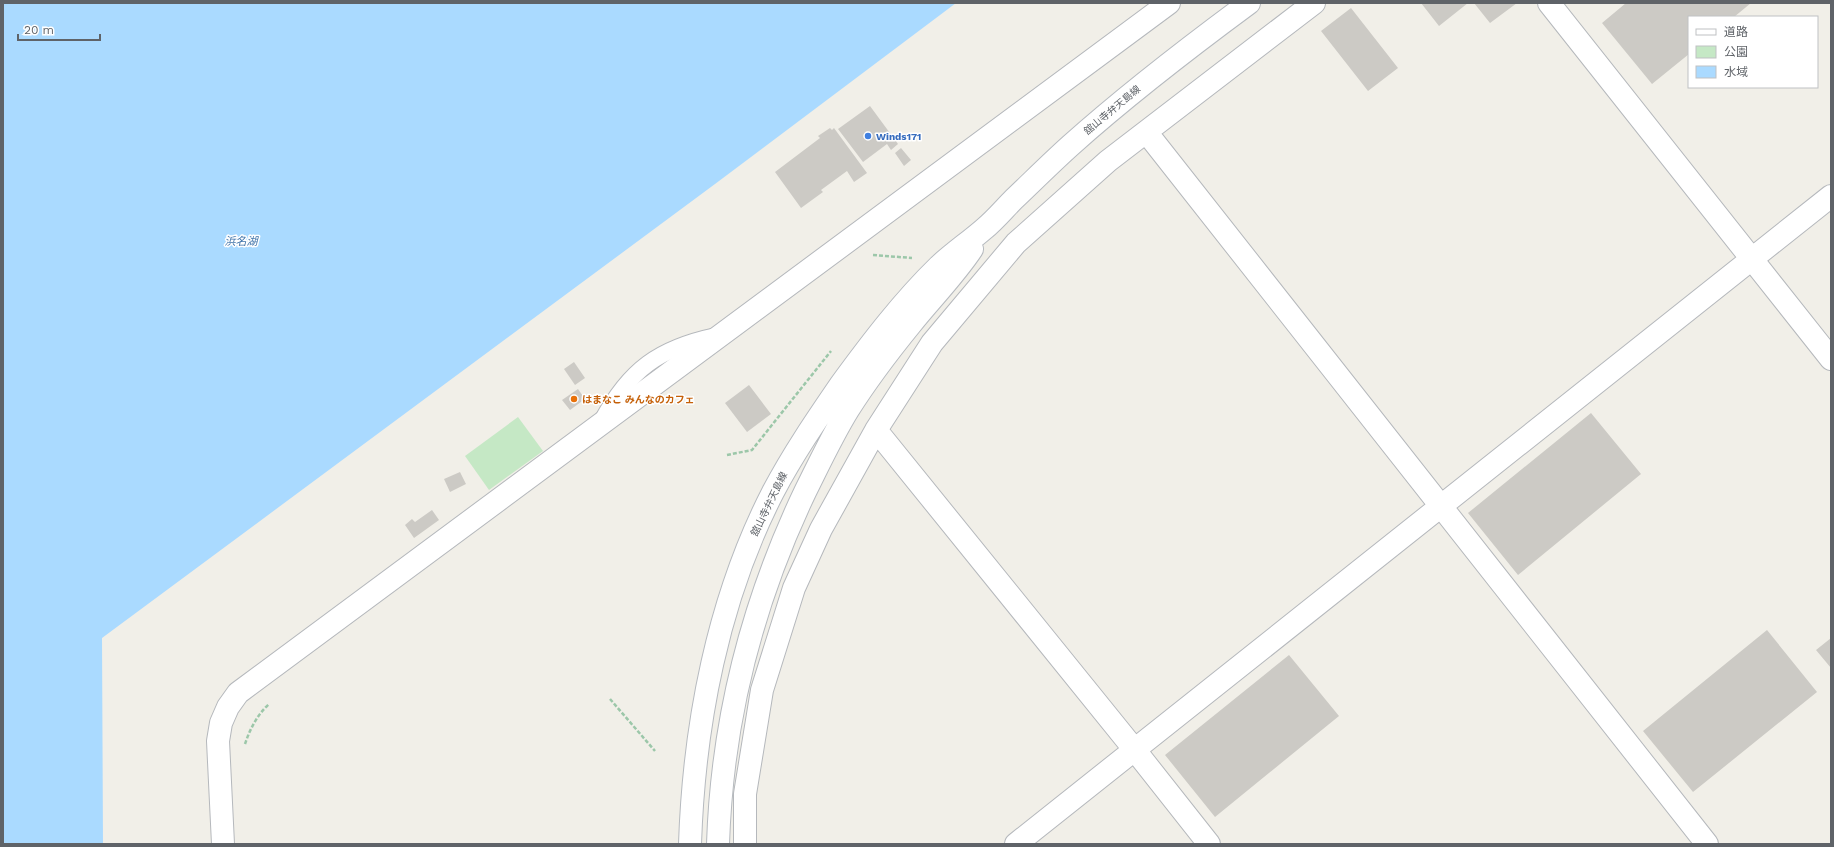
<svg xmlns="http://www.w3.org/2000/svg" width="1834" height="847" font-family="'Work Sans','Noto Sans JP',sans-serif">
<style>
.green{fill:#c5e8c5}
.water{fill:#aadaff}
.building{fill:#cccac5}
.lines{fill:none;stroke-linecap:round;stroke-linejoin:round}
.lane-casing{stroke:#b5b8bc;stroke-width:18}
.street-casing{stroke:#b5b8bc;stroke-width:24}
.secondary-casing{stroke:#b6babf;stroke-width:24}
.path{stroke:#9cc7a9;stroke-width:2.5;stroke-dasharray:4 2;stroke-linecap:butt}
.lane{stroke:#fff;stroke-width:16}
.street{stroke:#fff;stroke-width:22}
.secondary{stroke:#fff;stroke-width:22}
.shop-dot{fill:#3f7fe0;stroke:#fff;stroke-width:1.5}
.food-dot{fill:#e8710a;stroke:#fff;stroke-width:1.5}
.labels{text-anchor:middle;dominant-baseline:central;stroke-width:3;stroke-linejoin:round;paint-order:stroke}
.street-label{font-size:10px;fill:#5f6368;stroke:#fff}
.shop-label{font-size:10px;font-weight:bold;fill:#366cbe;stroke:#fff;text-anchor:start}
.food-label{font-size:10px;font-weight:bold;fill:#c56008;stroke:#fff;text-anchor:start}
.water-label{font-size:11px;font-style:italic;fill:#4174aa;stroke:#fff}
</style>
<rect width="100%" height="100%" fill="#f1efe8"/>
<path class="green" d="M518 417 543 451 489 490 465 456Z"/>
<path class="water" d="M3 3H956L715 184 102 638 103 844H3Z"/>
<path class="building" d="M1421 3H1468L1439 26Z
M1474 3H1517L1490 23Z
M1626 3H1751L1734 17H1689V54L1652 84 1602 23Z
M1351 8 1398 68 1368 91 1321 31Z
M870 106 898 144 891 150 887 144 863 162 838 129Z
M830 128 832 130 834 128 867 173 854 182 847 171 821 190 823 192 801 208 775 172 820 138 818 136Z
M901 148 911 160 904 166 895 153Z
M574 362 585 378 575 385 564 369Z
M749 385 771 414 747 432 725 403Z
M578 389 585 399 570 410 562 400Z
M1591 413 1641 474 1518 575 1468 513Z
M460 472 466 484 450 492 444 479Z
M432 510 439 520 414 538 405 525 412 519 415 522Z
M1767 630 1817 692 1693 792 1643 731Z
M1831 638V668L1816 650Z
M1289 655 1339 716 1215 817 1165 755Z"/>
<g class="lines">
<g class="lane-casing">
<path id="lane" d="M602 421C629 370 659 348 716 336"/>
</g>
<g class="street-casing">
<path id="street" d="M1549 3 1831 359
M1147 133 1707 844
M876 430 1134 749 1209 844
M223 844 218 741 221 723 228 707 238 693 1169 3
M745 844V794L762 690 794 588 821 529 876 430 932 343 1016 243 1108 161 1314 3
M1016 844 1831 196"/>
</g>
<g class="secondary-casing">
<path id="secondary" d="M690 844C694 724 718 599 773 492 793 454 817 419 841 384 871 343 903 301 939 266 953 253 969 242 984 229 995 220 1004 209 1014 199 1033 181 1052 162 1071 145 1128 94 1188 48 1249 3
M718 844C722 721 752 603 805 492 819 464 832 436 848 410 867 380 889 351 911 324 931 299 954 276 972 249"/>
</g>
<path class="path" d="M873 255 912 258
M727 455 752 450 831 351
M610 699 655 751
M245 744C250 729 257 715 269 704"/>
<use href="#lane" class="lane"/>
<use href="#street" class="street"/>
<use href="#secondary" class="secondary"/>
</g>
<circle class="shop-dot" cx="868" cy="136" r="4"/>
<circle class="food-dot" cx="574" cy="399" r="4"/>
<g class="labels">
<g class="street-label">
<text transform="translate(1112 110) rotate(-40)">舘山寺弁天島線</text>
<text transform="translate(769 504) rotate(-64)">舘山寺弁天島線</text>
</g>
<g class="shop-label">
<text x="876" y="136">Winds171</text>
</g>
<g class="food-label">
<text x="582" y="399">はまなこ みんなのカフェ</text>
</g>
<g class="water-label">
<text x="241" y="241">浜名湖</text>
</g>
</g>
<rect width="1834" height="847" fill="none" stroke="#5f6368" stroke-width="8"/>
<rect x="1688" y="16" width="130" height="72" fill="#ffffff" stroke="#bfc1c3"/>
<rect x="1696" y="29" width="20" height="6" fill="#ffffff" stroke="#bfc1c3"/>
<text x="1724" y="36" font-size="12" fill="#5f6368">道路</text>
<rect x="1696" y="46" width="20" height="12" fill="#c5e8c5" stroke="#bfc1c3"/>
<text x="1724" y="56" font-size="12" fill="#5f6368">公園</text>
<rect x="1696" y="66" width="20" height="12" fill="#aadaff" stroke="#bfc1c3"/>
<text x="1724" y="76" font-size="12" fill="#5f6368">水域</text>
<path d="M18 34v6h82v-6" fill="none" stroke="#5f6368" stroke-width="2"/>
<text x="24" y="34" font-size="12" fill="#5f6368" stroke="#ffffff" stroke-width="3" paint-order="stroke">20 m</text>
</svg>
